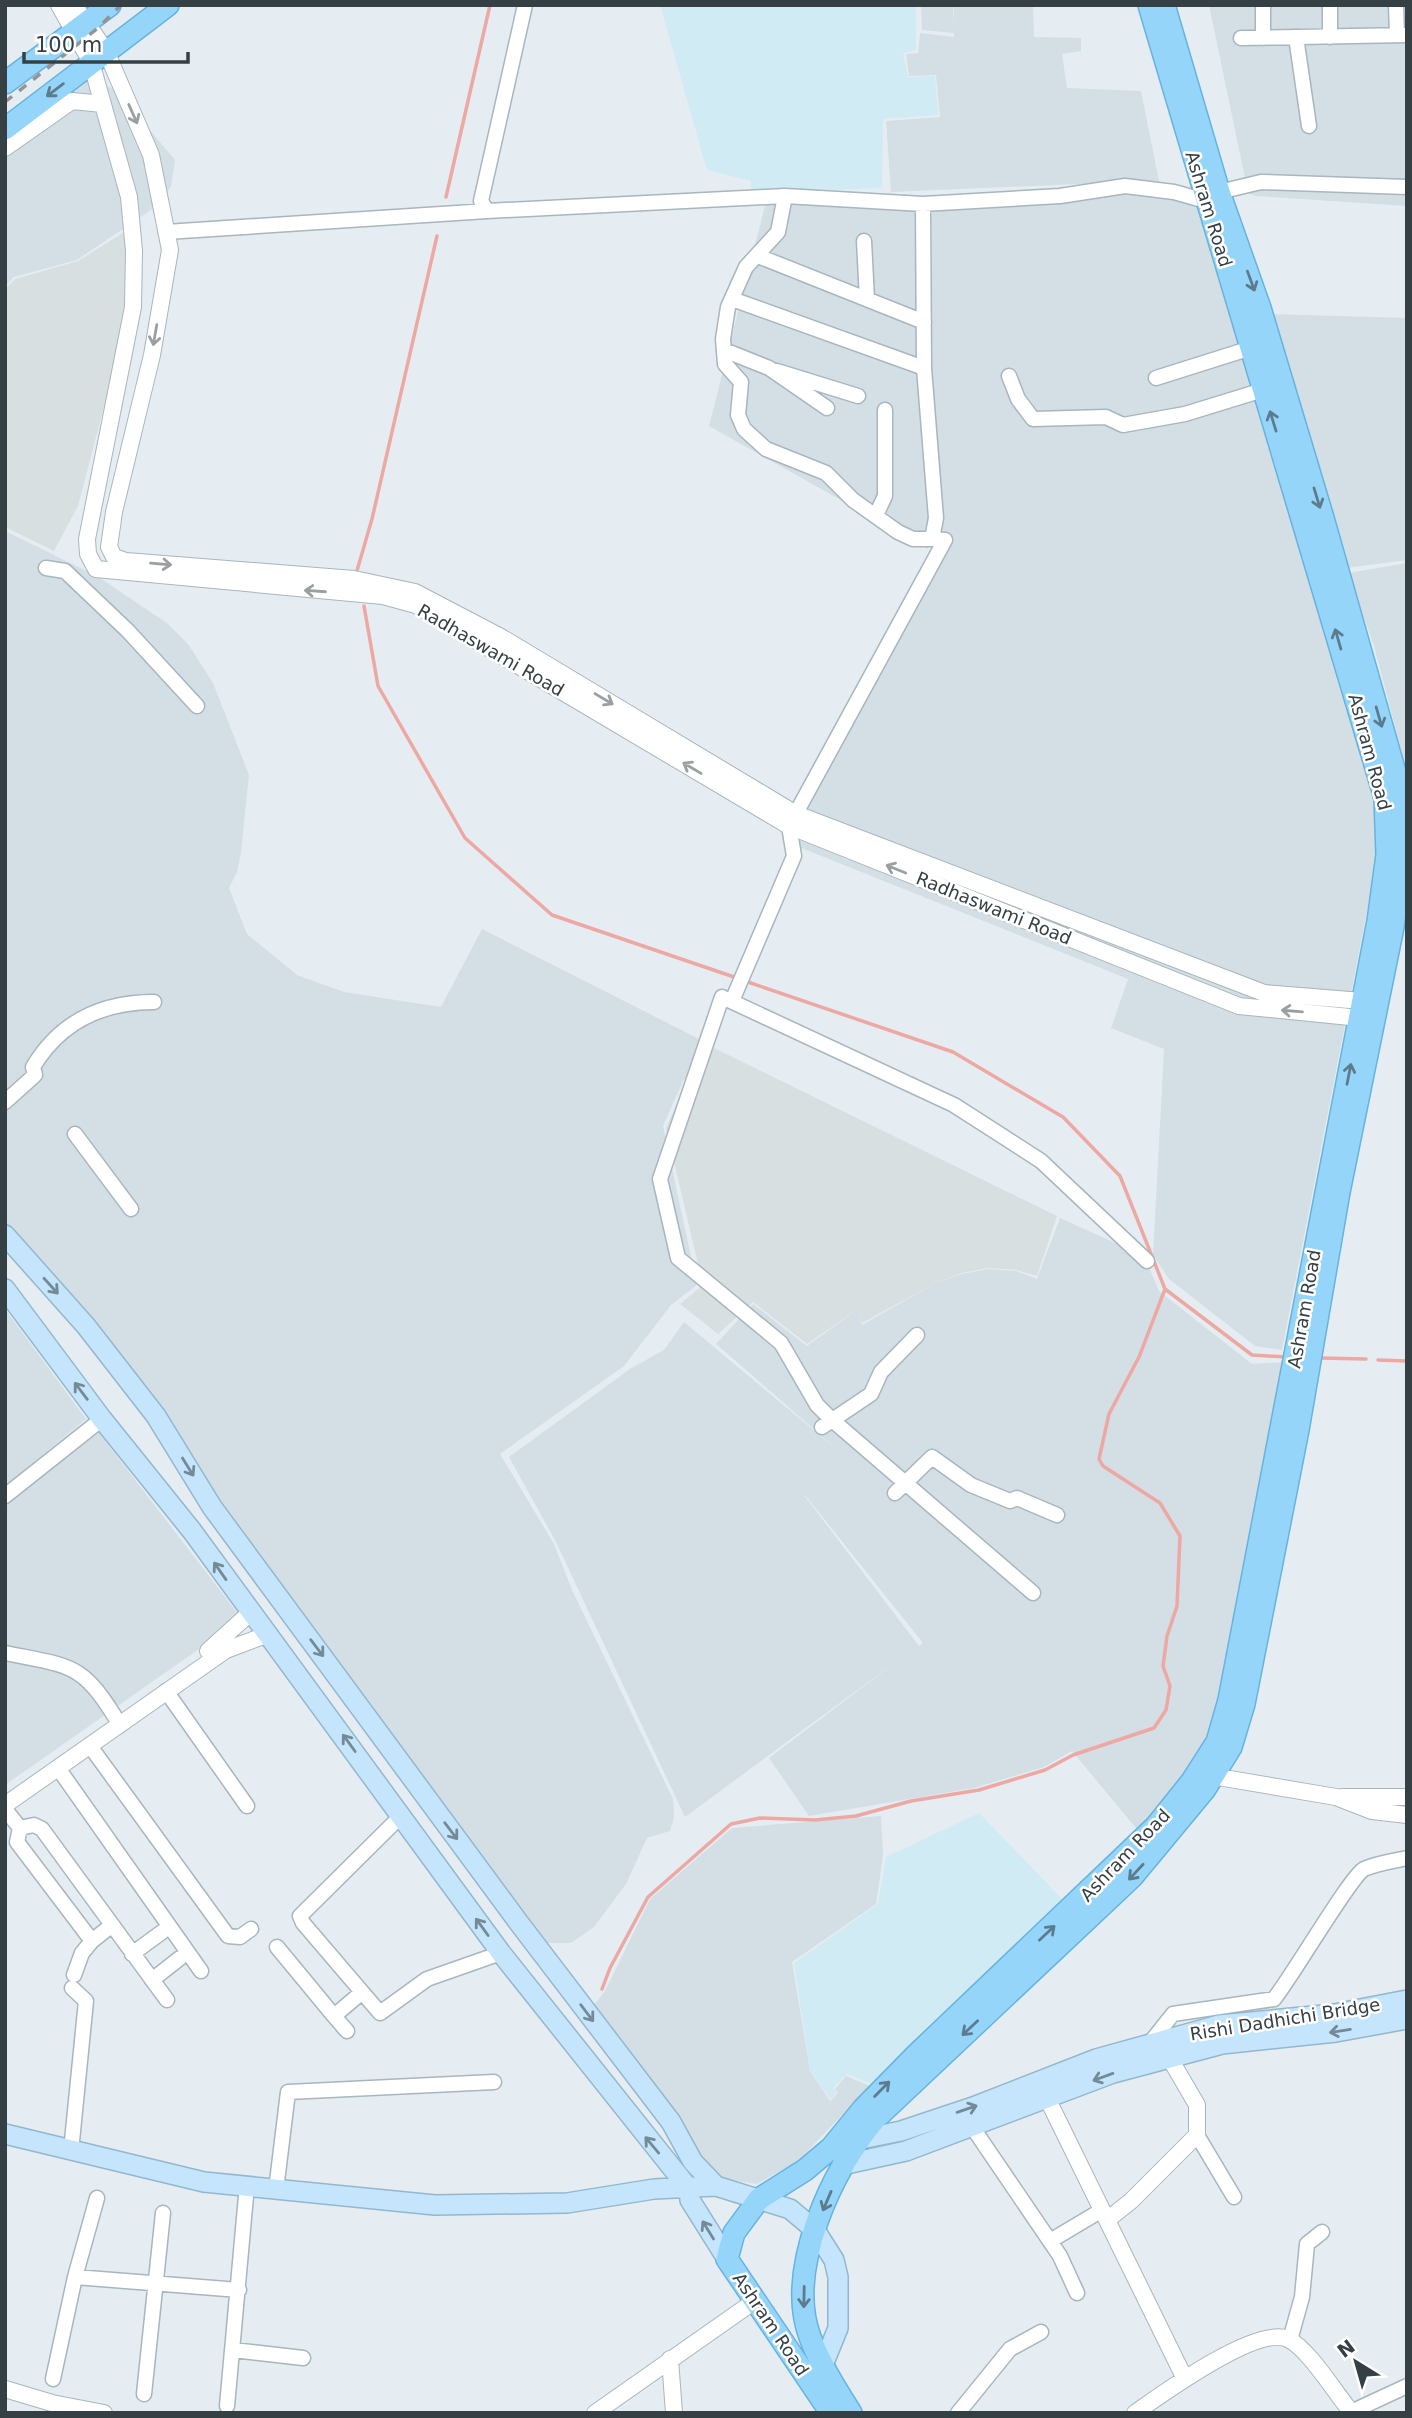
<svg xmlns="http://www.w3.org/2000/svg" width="1412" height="2418" font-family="'DejaVu Sans',sans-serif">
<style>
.residential{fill:#d3dfe5;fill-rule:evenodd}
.commercial{fill:#d0ebf3}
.industrial{fill:#d7dfe1}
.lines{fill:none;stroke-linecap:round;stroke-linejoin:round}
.stream{stroke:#eda8a3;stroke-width:3.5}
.minor-casing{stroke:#a8b6bd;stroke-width:17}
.tertiary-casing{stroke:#a8b6bd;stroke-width:18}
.secondary-casing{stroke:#94b7cd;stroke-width:22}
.primary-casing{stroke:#66b3de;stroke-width:24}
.minor{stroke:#fff;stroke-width:14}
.tertiary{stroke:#fff;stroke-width:16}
.secondary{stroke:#c4e5fc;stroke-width:19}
.primary{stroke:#96d5fa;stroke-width:21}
.rail{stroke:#949494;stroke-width:3.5;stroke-dasharray:9 9;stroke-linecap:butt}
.oneway{stroke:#5c7c8d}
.oneway2{stroke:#9aa0a2}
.oneway3{stroke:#758a97}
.labels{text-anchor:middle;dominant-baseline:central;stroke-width:5;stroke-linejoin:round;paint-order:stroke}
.street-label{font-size:18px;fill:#354044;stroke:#fff}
</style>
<rect width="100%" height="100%" fill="#e5edf2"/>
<path class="residential" d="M921 5H953L954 26V5H1033L1034 37 1081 38V51L1062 54 1067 88 1141 91 1160 186 1124 182 891 192 886 121 940 117 936 75 909 76 906 54 918 53 920 33 954 37V33L922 30Z
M1209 5H1407V206L1255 196 1248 193Z
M91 79 116 90 175 160 171 187 154 208 77 260 14 277 5 286V145Z
M1126 189 1204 204 1384 823 1282 1350 1255 1346 1169 1279 1153 1255 1164 1049 1111 1028 1128 979 789 843 954 540 931 533 932 208Z
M766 202 930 212 928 549 709 426Z
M1270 314 1407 318V560L1346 568Z
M5 531 97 576 168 624 188 644 213 683 249 775 241 852 237 872 229 888 247 934 297 975 344 992 441 1007 482 929 711 1045 683 1081 663 1126 697 1285 671 1305 624 1366 500 1454 554 1544 572 1590 673 1799 674 1818 670 1831 647 1838 626 1884 594 1927 571 1943H538L5 1228Z
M1407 563V772L1374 646 1348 573Z
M1060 1218 1144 1256 1159 1291 1252 1364 1285 1362 1214 1740 1140 1833 1072 1751 1044 1767 974 1788 809 1816 769 1758 901 1658 685 1817 556 1542 509 1457 630 1369 664 1350 684 1322 841 1453 716 1344 753 1304 807 1346 858 1309 862 1325 936 1283 962 1274 988 1269 1016 1271 1037 1279ZM804 1495H805L923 1643 919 1646Z
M5 1309 86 1419 5 1486Z
M99 1433 239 1615 219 1635 5 1785V1504Z
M881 1816 883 1856 876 1904 792 1962 810 2071 830 2101 838 2093 835 2089 846 2076 870 2086 798 2161 757 2184 718 2178 687 2143 590 2010 605 1991 650 1899 732 1828Z"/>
<path class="commercial" d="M660 5H916V50L903 53 908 77 935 76 938 115 883 119 882 188 750 193 751 181 707 170Z
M979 1813 1066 1903 873 2084 847 2074 833 2088 837 2093 830 2099 810 2070 794 1963 878 1904 886 1857Z"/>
<path class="industrial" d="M129 229 130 307 78 506 54 551 5 527V289L15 279 78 261Z
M712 1047 1057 1216 1037 1276 1016 1270 988 1268 962 1273 936 1283 862 1323 858 1309 807 1344 753 1302 718 1334 680 1304 703 1285 666 1128 686 1083Z"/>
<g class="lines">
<path class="stream" d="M446 197 490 5
M356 574 372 519 437 236
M364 606 378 686 465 838 552 915 737 978
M745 981 953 1052 1063 1117 1120 1176 1165 1289 1252 1355 1287 1357
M1319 1358 1366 1359
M1378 1360 1407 1361
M602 1989 610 1968 648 1897 731 1824 760 1818 815 1820 856 1816 911 1801 979 1790 1045 1770 1073 1755 1154 1728 1166 1710 1170 1686 1163 1666 1167 1636 1177 1606 1180 1536 1160 1503 1103 1466 1099 1459 1109 1414 1139 1357 1165 1289"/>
<g class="minor-casing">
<path id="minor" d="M525 5 481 201 487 211 785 196 923 204 1060 196 1125 186 1174 192 1206 201
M1263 5V38
M1330 5V37
M1396 5 1397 35
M1296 37 1309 126
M1241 38 1407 35
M1219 192 1261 182 1407 187
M785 196 778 232 746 267 728 307 723 339 725 364 741 382 738 415 744 429 766 449 826 473 853 500 898 532 913 539H932L936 518 924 368 923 204
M166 232 487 211
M864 241 867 299
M758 256 924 322
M732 299 924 368
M724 350 769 368 827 408
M777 371 858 396
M1009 376 1018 399 1033 419 1106 417 1123 425 1185 414 1263 390
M1156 378 1251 348
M876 515 885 496V410
M46 568 65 571 128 631 197 706
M732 1001 794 856 789 826 945 540 932 539
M5 1102 35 1075 33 1067C60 1022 102 1002 154 1002
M75 1134 131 1209
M822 1427 871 1394 881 1372 917 1335
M895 1493 932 1457 971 1485 1010 1501 1017 1498 1057 1515
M5 1496 102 1419
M1033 1593 831 1419 817 1405 781 1343 678 1258 660 1179 722 997 954 1105 1041 1161 1147 1261
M5 1653C73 1667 82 1662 120 1725
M166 1691 247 1806
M90 1746 228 1936 240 1937 251 1929
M58 1768 201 1971
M5 1809 20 1828
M401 1816 300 1916 303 1923 380 2013 427 1979 501 1953
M112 1925 92 1941 17 1842 20 1828 34 1825 42 1829 167 2000
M277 1947 334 2016 361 1993
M132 1954 162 1932
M74 1975 82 1953 92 1941
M152 1980 180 1958
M334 2016 347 2031
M1150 2043 1173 2014 1274 1999C1292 1977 1350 1877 1364 1869 1377 1863 1394 1861 1407 1858
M973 2128 1060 2256 1077 2293
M1197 2135 1234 2197
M71 2151 86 2001 72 1988
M276 2190 288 2092 494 2082
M1050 2241 1102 2210
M75 2277 97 2198
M1290 2340 1302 2297 1307 2244 1322 2232
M233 2350 303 2358
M53 2379 75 2277 239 2290
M144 2394 163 2213
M227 2406 246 2196
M1351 2412 1407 2386
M958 2413 1010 2349 1041 2332"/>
</g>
<g class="tertiary-casing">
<path id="tertiary" d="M59 5 91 62 129 197 134 251 133 307 87 539 88 554 96 569 383 596 416 605 789 826 1239 1006 1370 1019
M74 5 106 51 151 155 170 250 152 355 114 512 109 547 114 557 126 561 354 579 415 592 501 637 796 814 1264 993 1374 1002
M5 148 72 101 103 104
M208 1651 250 1613
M1212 1776 1336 1797 1372 1811 1407 1815
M1342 1797H1407
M5 1805 226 1650 266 1635
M1047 2098 1185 2379
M1107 2220 1131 2201 1197 2135V2105L1169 2057
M670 2359 674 2413
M5 2389 52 2403 104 2413
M595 2413 756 2300
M1135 2413C1162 2394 1257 2325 1288 2339 1309 2349 1336 2394 1352 2413"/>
</g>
<g class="secondary-casing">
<path id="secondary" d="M5 1235 86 1326 156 1416 212 1507 519 1923 671 2122 693 2162 716 2186
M5 1289 102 1419 192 1531 501 1953 689 2189 690 2200 727 2259
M5 2134 204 2182 435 2205 567 2203 654 2189 716 2186 790 2209 815 2230 834 2260 838 2277V2328L823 2365
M851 2141 901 2131 973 2107 1096 2059 1219 2025 1334 2014 1407 2000
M842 2165 906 2151 1113 2073 1222 2044 1336 2032 1407 2019"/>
</g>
<g class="primary-casing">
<path id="primary" d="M5 83 110 5
M5 129 168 5
M831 2413 727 2259 734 2233 759 2199 805 2170 831 2148 863 2109 916 2055 1156 1826 1192 1781 1217 1742 1229 1700 1378 921 1387 855 1385 798 1149 5
M851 2413C836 2389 820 2364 810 2337 785 2270 832 2169 876 2118L1132 1877 1205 1789 1231 1747 1244 1704 1298 1430 1339 1192 1393 927 1404 848V823L1402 797 1323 518 1260 308 1219 192 1164 5"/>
</g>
<use href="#minor" class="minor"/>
<use href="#tertiary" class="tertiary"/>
<use href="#secondary" class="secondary"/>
<use href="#primary" class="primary"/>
<path class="rail" d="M5 102 98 28 121 5"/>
</g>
<defs><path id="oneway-shaft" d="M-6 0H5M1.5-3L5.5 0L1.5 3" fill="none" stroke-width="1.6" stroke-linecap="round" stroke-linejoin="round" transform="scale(1.75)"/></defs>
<g class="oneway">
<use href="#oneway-shaft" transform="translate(55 90) rotate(143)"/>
<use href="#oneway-shaft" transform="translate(1251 281) rotate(70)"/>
<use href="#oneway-shaft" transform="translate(1273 421) rotate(-107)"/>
<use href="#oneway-shaft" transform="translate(1317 498) rotate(73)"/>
<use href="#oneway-shaft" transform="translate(1338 639) rotate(-106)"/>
<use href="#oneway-shaft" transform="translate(1379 717) rotate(74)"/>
<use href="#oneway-shaft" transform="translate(1349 1074) rotate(-79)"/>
<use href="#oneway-shaft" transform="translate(1136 1872) rotate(133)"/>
<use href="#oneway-shaft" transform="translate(1047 1933) rotate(-43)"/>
<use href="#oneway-shaft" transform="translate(970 2028) rotate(137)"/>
<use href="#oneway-shaft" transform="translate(882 2089) rotate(-45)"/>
<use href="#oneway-shaft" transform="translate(827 2201) rotate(113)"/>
<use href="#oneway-shaft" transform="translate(804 2297) rotate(91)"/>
</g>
<g class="oneway2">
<use href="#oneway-shaft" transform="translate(133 114) rotate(66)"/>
<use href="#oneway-shaft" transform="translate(155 335) rotate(100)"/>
<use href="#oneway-shaft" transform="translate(161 564) rotate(5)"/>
<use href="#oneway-shaft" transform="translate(315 591) rotate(-176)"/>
<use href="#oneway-shaft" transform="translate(604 699) rotate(31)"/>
<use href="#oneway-shaft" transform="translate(692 768) rotate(-149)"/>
<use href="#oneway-shaft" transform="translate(896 869) rotate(-158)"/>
<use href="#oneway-shaft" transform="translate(1292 1011) rotate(-175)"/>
</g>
<g class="oneway3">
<use href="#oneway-shaft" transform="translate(51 1286) rotate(48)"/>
<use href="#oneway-shaft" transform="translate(81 1391) rotate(-127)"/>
<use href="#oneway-shaft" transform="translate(188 1467) rotate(58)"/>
<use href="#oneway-shaft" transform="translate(220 1571) rotate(-125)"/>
<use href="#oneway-shaft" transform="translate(317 1648) rotate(53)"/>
<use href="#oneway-shaft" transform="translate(349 1743) rotate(-126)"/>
<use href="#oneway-shaft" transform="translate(451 1831) rotate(53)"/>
<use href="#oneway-shaft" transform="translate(482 1927) rotate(-126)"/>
<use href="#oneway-shaft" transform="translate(587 2013) rotate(53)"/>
<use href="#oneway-shaft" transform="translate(1340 2031) rotate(171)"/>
<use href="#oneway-shaft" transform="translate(1103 2077) rotate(160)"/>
<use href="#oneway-shaft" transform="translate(967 2109) rotate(-19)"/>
<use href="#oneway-shaft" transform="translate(652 2145) rotate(-130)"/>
<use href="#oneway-shaft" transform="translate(708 2230) rotate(-122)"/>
</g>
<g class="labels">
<g class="street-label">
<text transform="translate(1209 209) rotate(73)">Ashram Road</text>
<text transform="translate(491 650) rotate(30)">Radhaswami Road</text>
<text transform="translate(1370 752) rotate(75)">Ashram Road</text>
<text transform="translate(994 908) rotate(22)">Radhaswami Road</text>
<text transform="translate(1304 1309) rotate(-80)">Ashram Road</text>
<text transform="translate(1125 1855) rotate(-46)">Ashram Road</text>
<text transform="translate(1285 2019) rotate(-9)">Rishi Dadhichi Bridge</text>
<text transform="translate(771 2324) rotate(56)">Ashram Road</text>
</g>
</g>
<rect width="1412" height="2418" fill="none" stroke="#354044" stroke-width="14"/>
<g transform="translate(1356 2362) rotate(323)" stroke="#ffffff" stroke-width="5" paint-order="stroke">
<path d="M0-5L12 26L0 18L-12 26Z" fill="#354044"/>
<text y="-10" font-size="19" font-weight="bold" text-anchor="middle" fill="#354044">N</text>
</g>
<path d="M24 52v10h164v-10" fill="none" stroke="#354044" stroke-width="3.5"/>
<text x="35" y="52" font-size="21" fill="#354044" stroke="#ffffff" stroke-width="5" paint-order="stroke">100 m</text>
</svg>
